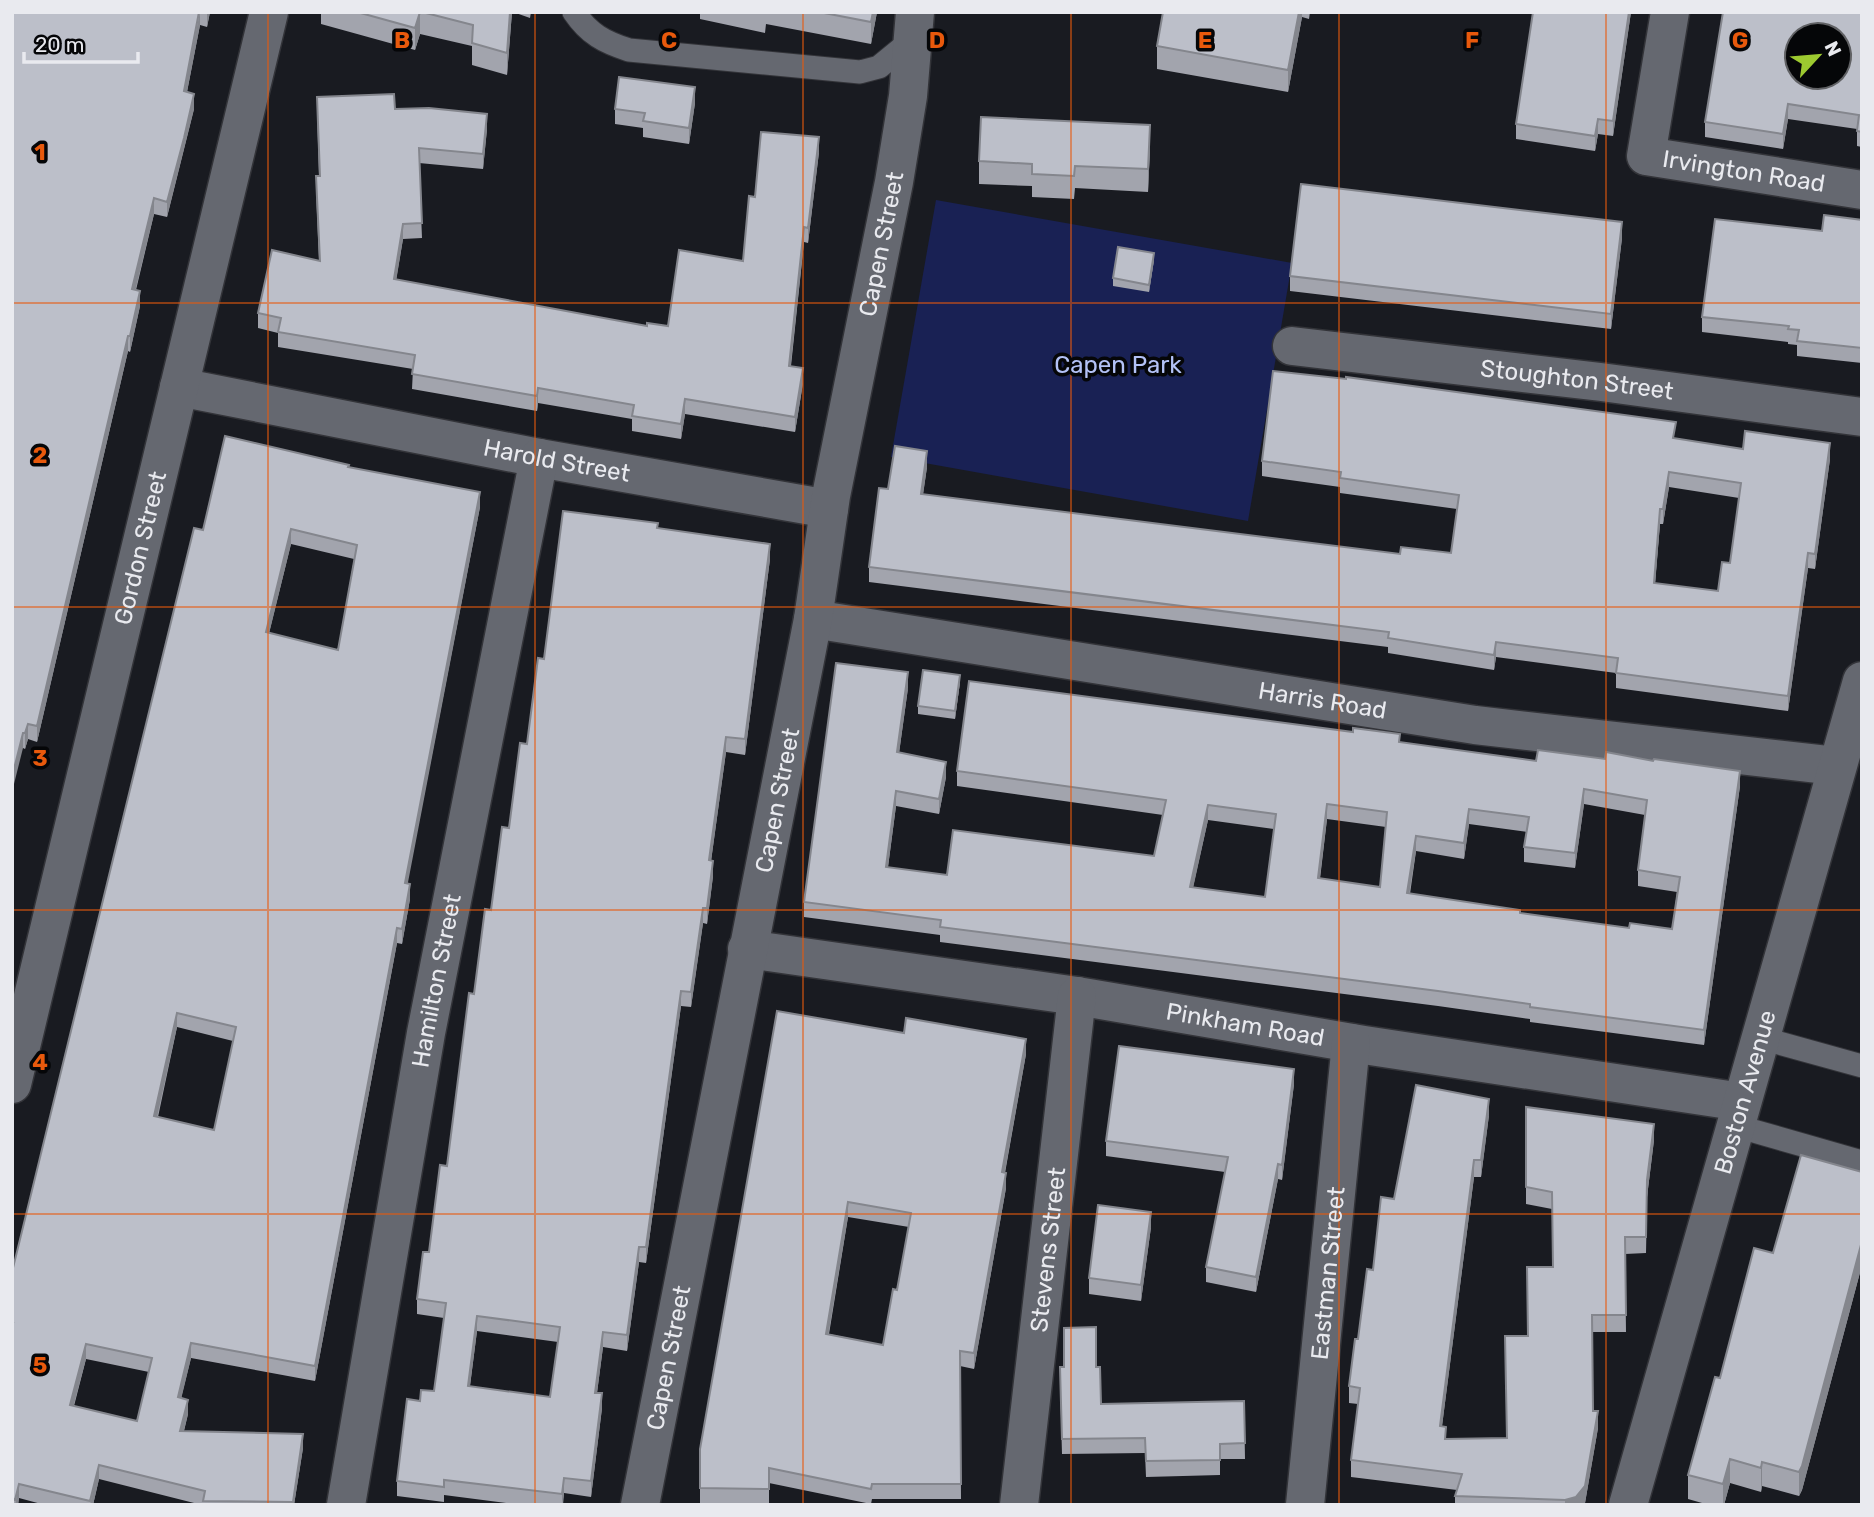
<svg xmlns="http://www.w3.org/2000/svg" width="1874" height="1517" font-family="Rubik,sans-serif">
<style>
.park{fill:#192154}
.lines{fill:none;stroke-linecap:round;stroke-linejoin:round}
.service-casing{stroke:#333439;stroke-width:25}
.minor-casing{stroke:#333439;stroke-width:41}
.secondary-casing{stroke:#333439;stroke-width:41}
.service{stroke:#656870;stroke-width:23}
.minor{stroke:#656870;stroke-width:38}
.secondary{stroke:#656870;stroke-width:38}
.wall{fill:#a2a4ad;fill-rule:evenodd}
.shaded-wall{fill:#84868d}
.building{fill:#bcbfc9;stroke:#84868d;stroke-width:2;fill-rule:evenodd}
.grid{fill:none;stroke:#e8590c;stroke-width:2;stroke-opacity:0.55}
.labels{text-anchor:middle;dominant-baseline:central;stroke-width:7;stroke-linejoin:round;paint-order:stroke}
.street-label{font-size:24px;fill:#e9eaef;stroke:#050608}
.park-label{font-size:24px;fill:#b3c2f6;stroke:#050608}
.grid-label{font-size:23px;text-anchor:middle;font-weight:bold;fill:#e8590c;stroke:#050608;stroke-width:7;stroke-linejoin:round;paint-order:stroke}
</style>
<rect width="100%" height="100%" fill="#191b21"/>
<path class="park" d="M936 200 1292 263 1248 521 891 457Z"/>
<g class="lines">
<g class="service-casing">
<path id="service" d="M574 12C589 34 604 42 629 50L860 72 879 67 912 40
M1761 1038 1862 1066
M1736 1126 1862 1162"/>
</g>
<g class="minor-casing">
<g id="minor">
<path id="s1" d="M1670 12 1646 156 1862 190"/>
<path id="s2" d="M1292 346 1601 382 1862 417"/>
<path id="s3" d="M179 387 539 458 829 509"/>
<path id="s4" d="M813 619 1475 725 1836 766"/>
<path id="s5" d="M747 949 1077 996 1364 1045 1742 1102"/>
<path id="s6" d="M12 1084 269 12"/>
<path id="s7" d="M346 1505 426 1033 539 458"/>
<path id="s8" d="M640 1505 813 619 831 496 894 182 908 96 915 12"/>
<path id="s9" d="M1019 1505 1077 996"/>
<path id="s10" d="M1305 1505 1351 1043"/>
</g>
</g>
<g class="secondary-casing">
<g id="secondary">
<path id="s11" d="M1628 1505 1862 681"/>
</g>
</g>
<use href="#service" class="service"/>
<use href="#minor" class="minor"/>
<use href="#secondary" class="secondary"/>
</g>
<path class="wall" d="M12 12H210L207 27 200 25 187 92 194 109 167 217 154 214 136 290 140 306 130 352 128 351 37 742 28 739 25 749 23 748Z
M321 12H512L507 75 472 65V46L420 34 415 50 321 24Z
M513 12H531L530 18Z
M689 12H877L871 44 766 24 765 33 700 19V14Z
M1163 12H1310L1309 19 1302 17 1288 92 1157 69V46Z
M1533 12H1631L1613 136 1598 134 1595 151 1516 139V124Z
M1862 12V147L1857 146V129L1788 119 1783 149 1705 137V122Z
M695 103 689 144 643 137V128L615 124V109Z
M395 109 487 129 483 169 419 163 422 238 403 239 396 280 647 326H668L743 261 755 197 819 152 808 243 804 242 791 366 803 383 795 432 685 414 681 439 632 431V419L538 403 537 411 412 389 413 369 278 347V333L258 328V313L319 261 316 191V176H319L317 112Z
M1150 148 1148 192 1075 188 1074 199 1032 197V186L979 184V161Z
M1862 220V363L1797 356V345L1788 344V342L1702 332V317L1822 231Z
M1622 238 1611 329 1290 291V276Z
M1154 260 1149 292 1113 286V278Z
M1675 438 1743 449 1830 459 1815 569 1808 568 1788 711 1616 688V673L1496 657 1494 670 1388 653V647L869 582V567L888 489 927 467 923 494 1400 554 1451 553 1457 509 1340 493V487L1262 476V461ZM1669 487 1739 498 1730 563 1718 591 1655 583 1660 524H1663Z
M349 468 480 507 407 883 410 899 402 944 397 943 315 1381 191 1358 181 1398 188 1414 184 1431 303 1448 294 1505H202L99 1479 93 1505H45L19 1498 18 1505H12V1272L203 530ZM291 544 354 559 338 650 269 633ZM177 1027 233 1041 214 1130 158 1117ZM86 1359 149 1372 137 1421 74 1406Z
M658 529 770 559 745 755 726 752 711 861 713 876 707 924 703 923 691 1007 681 1006 646 1263 639 1262 627 1351 603 1347 597 1393 602 1408 591 1497 564 1493 563 1505H522L444 1495V1502L397 1496V1481L420 1401 434 1391 444 1318 417 1314V1299L429 1252 447 1166 474 994 527 744 544 659ZM477 1331 558 1342 550 1397 470 1386Z
M960 682 955 719 918 714V706Z
M908 688 899 753 946 777 939 814 896 806 888 867 947 875 1154 856 1163 815 957 786V771L1400 742 1536 761 1740 786 1704 1045 1530 1022V1019L1438 1006 940 942V935L804 917V902ZM1584 804 1645 815 1638 870V886L1677 892 1672 929 1629 928 1520 913 1410 894 1416 851 1464 859 1469 824 1527 832 1524 847V862L1575 868ZM1327 819 1386 827 1380 887 1320 879ZM1208 820 1274 829 1265 897 1193 887Z
M777 1011 1026 1054 1005 1173 1006 1188 974 1369 960 1366 961 1499H872L871 1504 769 1483V1504L700 1503V1449ZM848 1217 909 1227 897 1290 883 1345 829 1334Z
M1294 1084 1282 1180 1278 1179 1256 1292 1206 1282V1267L1225 1172 1106 1156V1141Z
M1526 1107 1654 1140 1647 1197 1646 1253 1625 1254 1626 1332H1592L1593 1411 1598 1428 1585 1503 1583 1505H1455V1496L1457 1490 1351 1477V1460L1358 1404 1349 1403V1386L1373 1270 1394 1199 1489 1115 1481 1177H1474L1442 1426 1446 1439 1506 1438 1528 1336 1553 1267 1552 1209 1526 1204Z
M1862 1172V1265L1802 1490 1799 1496 1762 1486 1761 1492 1730 1483 1724 1505H1709L1688 1499V1475L1720 1378 1773 1253Z
M1151 1227 1141 1301 1089 1294V1278Z
M1096 1367 1101 1404 1244 1401 1245 1459H1220V1475L1146 1477 1145 1453 1062 1454 1060 1383Z"/>
<path class="shaded-wall" d="M200 12V25L184 107V91Z
M207 12H210L207 27Z
M420 12V34L415 50V28Z
M510 12H512L507 75V53Z
M873 12H877L871 44V22Z
M1299 12H1302V17L1288 92V70Z
M1629 12H1631L1613 136V121Z
M695 87V103L689 144V128Z
M194 94V109L167 217V202Z
M1788 104V119L1783 149V134Z
M487 114V129L483 169V154Z
M1598 119V134L1595 151V136Z
M1150 125V148L1148 192V169Z
M819 137V152L808 243V228Z
M154 198V214L132 304V289Z
M1622 222V238L1611 329V314Z
M403 224V239L394 294V279Z
M804 227V242L789 381V366Z
M1154 253V260L1149 292V285Z
M140 291V306L130 352V336Z
M128 336V351L37 742V726Z
M803 368V383L795 432V417Z
M538 388V403L537 411V396Z
M685 399V414L681 439V424Z
M1830 443V459L1815 569V554Z
M927 451V467L921 509V494Z
M1669 472V487L1663 524V509Z
M480 492V507L405 898V883Z
M1660 509V524L1654 598V583Z
M291 529V544L266 646V632Z
M770 544V559L745 755V739Z
M1808 553V568L1788 711V696Z
M1496 642V657L1494 670V655Z
M908 672V688L897 768V752Z
M960 675V682L955 719V711Z
M28 724V739L25 749V733Z
M23 733V748L12 792V777Z
M726 737V752L709 876V860Z
M946 762V777L939 814V799Z
M1740 771V786L1704 1045V1030Z
M1584 789V804L1575 868V853Z
M896 791V806L886 882V867Z
M1327 804V819L1318 893V878Z
M1208 805V820L1190 902V887Z
M1469 809V824L1464 859V843Z
M1416 836V851L1407 908V893Z
M713 861V876L707 924V908Z
M410 884V899L402 944V929Z
M703 908V923L691 1007V992Z
M397 928V943L315 1381V1366Z
M681 991V1006L646 1263V1247Z
M177 1013V1027L154 1131V1116Z
M1026 1039V1054L1002 1188V1172Z
M1294 1069V1084L1282 1180V1165Z
M1489 1099V1115L1481 1177V1160Z
M1654 1124V1140L1647 1197 1646 1253 1647 1180Z
M1474 1160V1177L1440 1442V1426Z
M1278 1164V1179L1256 1292V1277Z
M1006 1173V1188L974 1369V1353Z
M848 1202V1217L826 1349V1334Z
M1151 1212V1227L1141 1301V1285Z
M1862 1241V1265L1802 1490 1799 1496V1472Z
M639 1247V1262L627 1351V1335Z
M477 1316V1331L468 1401V1386Z
M603 1332V1347L595 1408V1393Z
M191 1343V1358L178 1412V1397Z
M86 1344V1359L70 1419V1405Z
M602 1393V1408L591 1497V1481Z
M188 1400V1414L180 1446V1431Z
M1598 1411V1428L1585 1503 1583 1505H1565V1500Z
M303 1434V1448L294 1505H293Z
M1730 1459V1483L1724 1505H1723V1484Z
M1762 1462V1486L1761 1492V1468Z
M99 1465V1479L93 1505H90Z
M564 1478V1493L562 1505V1494Z
M19 1484V1498L18 1505H15Z"/>
<path class="building" d="M12 12H199L184 91 194 94 184 138 167 202 154 198 132 289 140 291 130 336H128L37 726 28 724 25 733H23L12 777Z
M357 12H420L415 28Z
M422 12H510L507 53 472 43 473 25Z
M819 12H873L871 22Z
M1163 12H1299L1288 70 1157 46Z
M1533 12H1629L1613 121 1598 119 1595 136 1516 124Z
M1723 12H1862V132L1857 131 1859 115 1788 104 1783 134 1705 122ZM1797 35H1839V77H1797Z
M619 77 695 87 689 128 643 121 645 113 615 109Z
M394 94 395 109 429 108 487 114 483 154 419 148 422 223 403 224 394 279 647 326V323L668 326 679 250 743 261 749 196 755 197 761 132 819 137 808 228 804 227 789 366 803 368 795 417 685 399 681 424 632 416 634 405 538 388 537 396 412 374 415 355 278 332 281 318 258 313 272 250 320 261 316 176H320L317 97Z
M981 117 1150 125 1148 169 1075 166 1074 176 1032 174V164L979 161Z
M1301 184 1622 222 1611 314 1290 276Z
M1824 215 1862 220V348L1797 341 1799 330 1788 329 1789 326 1702 317 1715 219 1822 231Z
M1118 247 1154 253 1149 285 1113 278Z
M1273 371 1346 379V377L1676 422 1673 438 1743 449 1745 431 1830 443 1815 554 1808 553 1788 696 1616 673 1618 658 1496 642 1494 655 1388 638 1389 632 869 567 879 488 888 489 895 446 927 451 921 494 1400 554 1401 547 1451 553 1459 495 1340 478 1341 472 1262 461ZM1669 472 1741 483 1730 563 1722 562 1718 591 1654 583 1660 509H1663Z
M225 436 349 465 348 467 480 492 405 883 410 884 402 929 397 928 315 1366 191 1343 178 1397 188 1400 180 1431 303 1434 293 1502 203 1501 205 1491 99 1465 90 1501 19 1484 15 1500 12 1499V1327L13 1323H12V1272L194 528 203 530ZM291 529 357 545 338 650 266 632ZM177 1013 236 1027 214 1130 154 1116ZM86 1344 152 1358 137 1421 70 1405Z
M563 511 658 523 657 528 770 544 745 739 726 737 709 860 713 861 707 908H703L691 992 681 991 646 1247H639L627 1335 603 1332 595 1393H602L591 1481 564 1478 562 1494 444 1480V1487L397 1481 407 1399 420 1401 421 1390 434 1391 446 1303 417 1299 423 1252H429L440 1165 447 1166 469 993 474 994 485 909 491 910 502 827 509 828 520 743 527 744 538 658 544 659ZM477 1316 560 1327 550 1397 468 1386Z
M836 663 908 672 897 752 946 762 939 799 896 791 886 867 947 875 953 830 1154 856 1166 800 957 771 969 681 1353 732V728L1400 734 1399 742 1536 761 1538 750 1605 759 1606 752 1653 761 1654 759 1740 771 1704 1030 1530 1007V1004L1438 991 940 927 941 920 804 902ZM1584 789 1647 800 1638 870 1680 877 1672 929 1630 923 1629 928 1520 913V910L1407 893 1416 836 1464 843 1469 809 1529 817 1524 847 1575 853ZM1327 804 1387 812 1380 887 1318 878ZM1208 805 1276 814 1265 897 1190 887Z
M923 670 960 675 955 711 918 706Z
M777 1011 904 1033 906 1018 1026 1039 1002 1172 1006 1173 974 1353 960 1351 961 1484H872L871 1489 769 1468V1489L700 1488V1449ZM848 1202 911 1213 897 1290 893 1289 883 1345 826 1334Z
M1119 1046 1294 1069 1282 1165 1278 1164 1256 1277 1206 1267 1228 1157 1106 1141Z
M1416 1085 1489 1099 1481 1160H1474L1440 1426 1446 1427 1445 1439 1507 1438 1505 1336H1528L1527 1267H1553L1552 1192 1526 1187V1107L1654 1124 1647 1180 1646 1237H1625L1626 1315H1592L1593 1411H1598L1585 1486 1576 1497 1565 1500 1455 1496 1462 1474 1351 1460 1360 1388 1349 1386 1355 1339H1358L1367 1269 1373 1270 1381 1197 1394 1199Z
M1801 1155 1862 1172V1241L1802 1466 1799 1472 1762 1462 1761 1468 1730 1459 1723 1484 1688 1475 1715 1377 1720 1378 1754 1248 1773 1253Z
M1098 1205 1151 1212 1141 1285 1089 1278Z
M1096 1327V1367H1100L1101 1404 1244 1401 1245 1443 1220 1444V1460L1146 1461 1145 1438 1062 1439 1060 1367H1064V1328Z"/>
<path class="grid" d="M268 12V1505M535 12V1505M803 12V1505M1071 12V1505M1339 12V1505M1606 12V1505M12 303H1862M12 607H1862M12 910H1862M12 1214H1862"/>
<g class="labels">
<g class="street-label">
<text stroke="none"><textPath href="#s1" startOffset="245">Irvington Road</textPath></text>
<text stroke="none"><textPath href="#s8" startOffset="1284">Capen Street</textPath></text>
<text stroke="none"><textPath href="#s2" startOffset="287">Stoughton Street</textPath></text>
<text stroke="none"><textPath href="#s3" startOffset="385">Harold Street</textPath></text>
<text stroke="none"><textPath href="#s6" startOffset="551">Gordon Street</textPath></text>
<text stroke="none"><textPath href="#s4" startOffset="516">Harris Road</textPath></text>
<text stroke="none"><textPath href="#s8" startOffset="718">Capen Street</textPath></text>
<text stroke="none"><textPath href="#s7" startOffset="532">Hamilton Street</textPath></text>
<text stroke="none"><textPath href="#s5" startOffset="504">Pinkham Road</textPath></text>
<text stroke="none"><textPath href="#s11" startOffset="429">Boston Avenue</textPath></text>
<text stroke="none"><textPath href="#s9" startOffset="257">Stevens Street</textPath></text>
<text stroke="none"><textPath href="#s10" startOffset="233">Eastman Street</textPath></text>
<text stroke="none"><textPath href="#s8" startOffset="150">Capen Street</textPath></text>
</g>
<g class="park-label">
<text x="1118" y="365">Capen Park</text>
</g>
</g>
<g class="grid-label">
<text x="402" y="48">B</text>
<text x="669" y="48">C</text>
<text x="937" y="48">D</text>
<text x="1205" y="48">E</text>
<text x="1472" y="48">F</text>
<text x="1740" y="48">G</text>
<text x="40" y="160">1</text>
<text x="40" y="463">2</text>
<text x="40" y="766">3</text>
<text x="40" y="1070">4</text>
<text x="40" y="1373">5</text>
</g>
<rect width="1874" height="1517" fill="none" stroke="#e9eaef" stroke-width="28"/>
<g transform="translate(1818 56) rotate(64)"><circle r="33" fill="#050608" stroke="#606164" stroke-width="2"/>
<path d="M0-5L12 26L0 18L-12 26Z" fill="#9dca30"/>
<text y="-10" font-size="19" font-weight="bold" text-anchor="middle" fill="#e9eaef">N</text>
</g>
<path d="M24 52v10h114v-10" fill="none" stroke="#e9eaef" stroke-width="3.5"/>
<text x="35" y="52" font-size="21" fill="#e9eaef" stroke="#050608" stroke-width="5" paint-order="stroke">20 m</text>
</svg>
